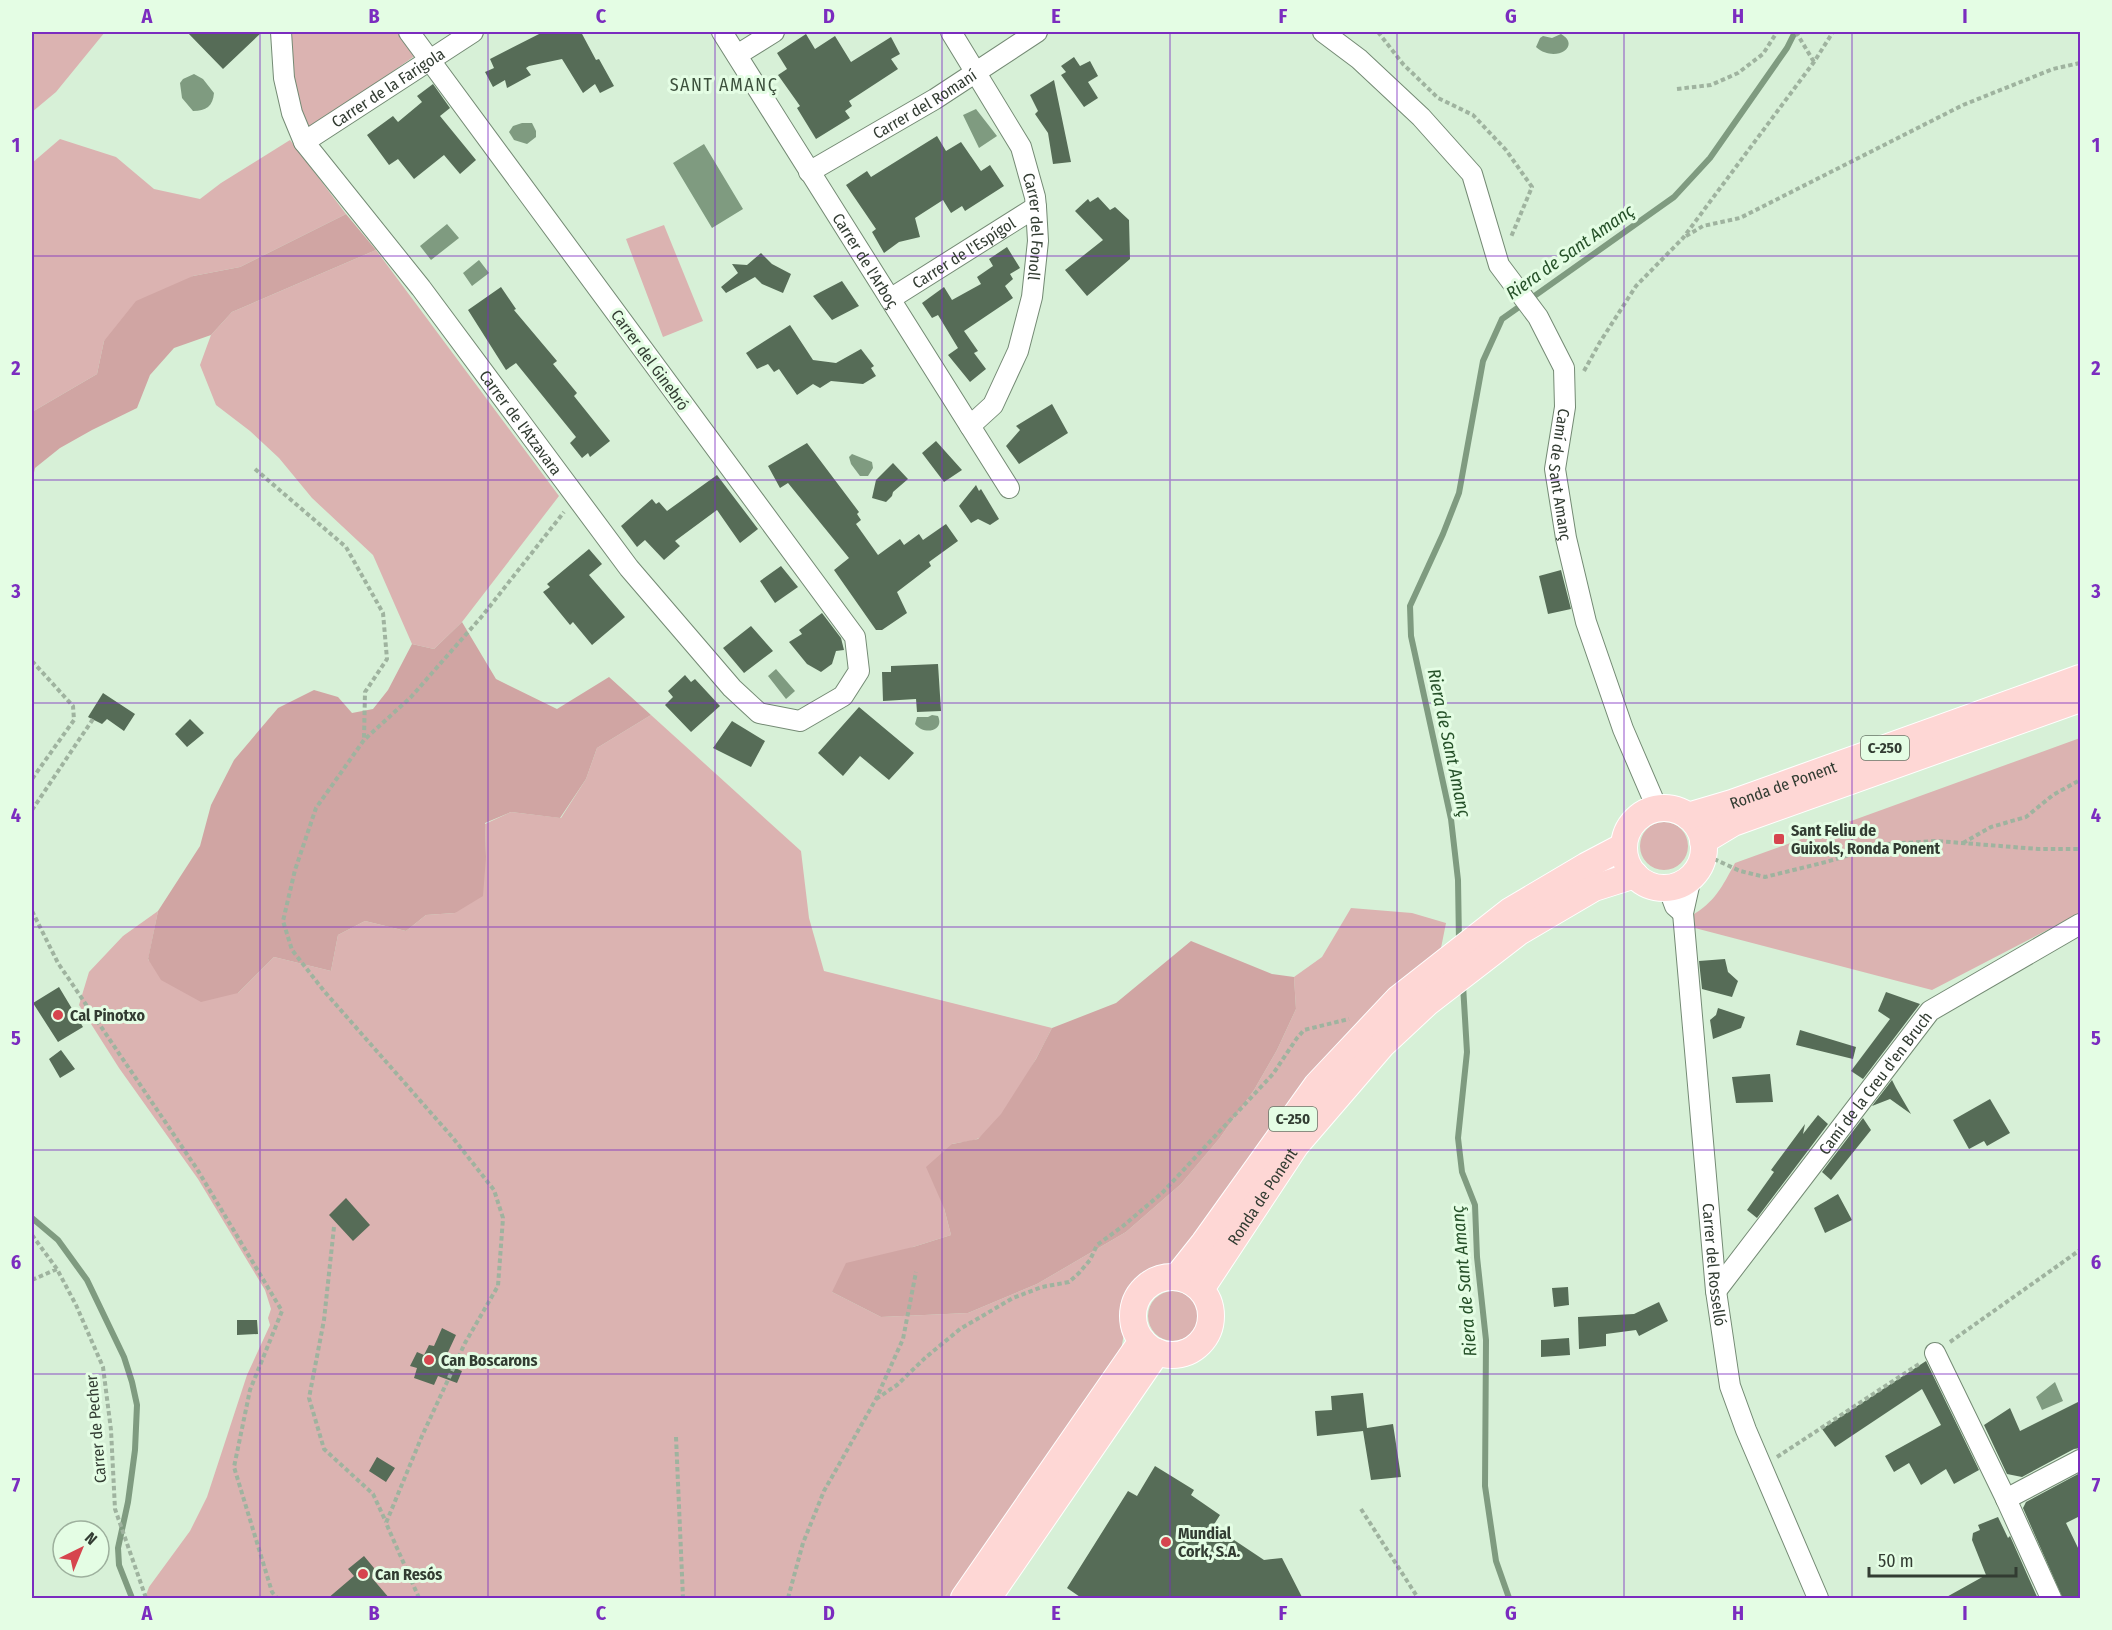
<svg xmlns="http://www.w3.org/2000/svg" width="2112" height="1630" font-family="'Fira Sans Condensed',sans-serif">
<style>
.green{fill:#dbb3b1}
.forest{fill:#d0a5a3}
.water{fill:#7f9b80}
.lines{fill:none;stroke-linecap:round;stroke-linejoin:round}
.stream{stroke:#7f9b80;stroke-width:6}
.building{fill:#566c57}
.minor-casing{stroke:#748a74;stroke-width:22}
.major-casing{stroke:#fff;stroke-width:28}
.path{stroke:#9fb39f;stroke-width:4;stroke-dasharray:4.5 3;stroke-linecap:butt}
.minor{stroke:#fff;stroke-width:20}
.major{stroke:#fed7d5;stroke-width:26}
.grid{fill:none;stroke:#7b2cbf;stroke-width:1.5;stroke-opacity:0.55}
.poi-dot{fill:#d6454e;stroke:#e4fde4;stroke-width:2}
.labels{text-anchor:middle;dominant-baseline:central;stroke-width:6;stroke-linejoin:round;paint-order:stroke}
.shield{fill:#e4fde4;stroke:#677667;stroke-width:1.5}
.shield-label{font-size:15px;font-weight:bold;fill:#323c32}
.street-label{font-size:16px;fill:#323c32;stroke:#e4fde4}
.poi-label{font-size:16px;font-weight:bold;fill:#323c32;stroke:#e4fde4;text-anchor:start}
.neighbourhood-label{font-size:18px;letter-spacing:1.5px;fill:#3c503c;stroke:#e4fde4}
.water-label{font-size:18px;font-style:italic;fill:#265129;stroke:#e4fde4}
.neatline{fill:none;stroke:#7b2cbf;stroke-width:2}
.grid-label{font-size:20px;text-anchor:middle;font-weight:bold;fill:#7b2cbf}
</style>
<rect width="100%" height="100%" fill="#d7f0d7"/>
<path class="green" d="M32 32H105L56 92 32 112Z
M288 32H399L416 55 308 131 300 117Z
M60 139 116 157 154 189 200 199 221 183 290 140 346 214 240 267 193 276 104 341 97 374 32 412V163Z
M664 225 703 321 663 337 626 239Z
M376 250 559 496 462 622 434 649 412 644 373 555 312 498 279 458 250 431 216 405 200 365 211 335 232 312Z
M651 715 801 851 809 918 824 971 1052 1028C1037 1058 1006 1118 979 1138 973 1142 960 1142 952 1144L944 1208 951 1235 913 1247 832 1292 881 1317 968 1313 1037 1284 1126 1232 1181 1184 1219 1139 1254 1090 1277 1050 1296 1009 1294 977 1322 957 1351 908 1412 913 1446 923 1440 953 1184 1257 1140 1279 1126 1301 1125 1328 1121 1350 950 1598H145L149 1587 190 1531 207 1497 247 1375 270 1325 268 1318 271 1309 265 1290 198 1179 119 1068 79 1005 89 972 123 936 158 911 148 960 238 993 274 957 331 971 338 935 365 921 406 931 426 915 455 913 486 857 485 824 511 812 561 818 586 779 597 748Z
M2080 738V913L1932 990 1691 927V916C1715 902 1722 887 1735 863Z
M1640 846a24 24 0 1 1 48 0a24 24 0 1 1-48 0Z
M1148 1316a25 25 0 1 1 50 0a25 25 0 1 1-50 0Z"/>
<path class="forest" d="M346 214 376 250 232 312 211 335 174 348 150 375 137 408 92 430 60 448 35 468 32 482V412L97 374 104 341 136 301 193 276 240 267Z
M462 622 496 679 557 709 609 677 651 715 597 748 586 779 560 818 511 812 485 823 486 857 483 896 455 913 426 915 406 931 365 921 338 935 331 971 274 957 238 993 201 1002 161 980 148 959 158 911 200 846 211 805 234 760 278 708 314 690 338 697 352 713 373 709 388 690 412 644 434 649Z
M1191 941 1272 974 1294 977 1296 1009 1277 1050 1254 1090 1219 1139 1181 1184 1126 1232 1037 1284 968 1313 881 1317 832 1292 846 1263 913 1247 951 1235 944 1208 926 1167 952 1144 978 1139 1001 1114 1036 1059 1052 1028 1116 1003Z"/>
<path class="water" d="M1561 34C1582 46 1555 64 1536 47L1540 38 1543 36 1552 38Z
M194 74 203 79 214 93C213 106 206 111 193 111L182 98 180 83 183 79Z
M976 109 997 136 979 148 963 115Z
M522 123H532L536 131V137L527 144 514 140 509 132 513 126Z
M704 144 743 209 712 228 673 163Z
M447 224 459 238 431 260 420 246Z
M479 260 489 273 472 286 463 273Z
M852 454 872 462 873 468 868 476H860L851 464 849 457Z
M776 669 795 691 786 699 768 676Z
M932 715 938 716C945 732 923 735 915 724L917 717H928Z
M2055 1382 2063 1401 2042 1410 2036 1397Z"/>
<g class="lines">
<path class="stream" d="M1459 942 1458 880 1451 819 1411 636 1410 606 1443 534 1459 493 1483 361 1502 319 1674 197 1710 158 1787 48 1795 32
M1463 985 1467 1052 1458 1138 1462 1172 1475 1205 1477 1257 1486 1340 1485 1486 1496 1561 1509 1598
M32 1218 58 1240 87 1280 124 1357 132 1382 137 1405 135 1450 128 1502 118 1548 119 1565 132 1598"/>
</g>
<path class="building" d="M187 32H262L223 69Z
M543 32H581L596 60 599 59 614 86 600 93 595 84 583 93 562 59 529 66 526 68 531 75 507 88 505 80 493 87 485 72 494 68 490 59Z
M806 34 815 49 835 36 851 62 891 37 900 54 891 59 898 69 849 101 852 106 845 111 850 118 816 139 797 108 800 106 778 75 787 69 777 53Z
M1074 57 1080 66 1090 61 1098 76 1088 82 1098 98 1084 107 1061 75 1066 72 1061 66Z
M1054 80 1071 162 1053 164 1048 133 1035 114 1038 111 1030 95Z
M433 84 450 108 440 116 476 160 460 174 444 155 414 179 398 159 389 165 367 135 393 116 398 122 422 102 417 96Z
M937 136 946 151 961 142 981 171 990 165 1004 186 965 211 962 206 951 213 943 200 915 218 920 237 899 242 884 253 872 232 876 229 846 185 867 171 871 177Z
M1098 197 1110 210 1115 207 1129 220 1130 259 1087 296 1065 270 1103 240 1075 211 1088 199 1090 202Z
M1007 247 1020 268 1010 274 1013 279 1005 286 1013 298 964 331 978 351 974 353 986 369 970 382 948 355 958 348 938 315 932 318 922 303 944 287 952 300 981 284 977 277 993 266 989 259Z
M761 253 772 264 791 274 783 293 762 284 755 277 726 293 721 287 738 273 732 264 747 265Z
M842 281 859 306 832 320 813 296Z
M501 287 516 309 514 310 557 361 553 364 577 393 574 396 610 441 590 457 588 453 582 458 570 443 576 437 516 363 506 370 468 310Z
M790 325 813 360 836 363 861 349 874 366 871 368 876 376 863 384 831 381 820 388 813 384 797 395 779 369 774 372 768 364 757 369 746 353Z
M1052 404 1068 433 1019 464 1006 446 1020 430 1016 426Z
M936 441 962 470 944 482 922 453Z
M807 443 859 512 857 514 861 520 856 524 878 555 900 539 904 545 919 534 923 540 946 524 958 541 929 562 931 566 897 592 907 613 882 630H876L834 570 849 558 788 483 780 488 768 466Z
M893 463 908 479 893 492 892 496 886 502 872 498 876 480Z
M717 475 758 529 740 543 717 510 675 541 680 546 664 560 645 540 637 547 621 526 652 499 656 504 659 502 667 511Z
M976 485 979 491 981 489 999 519 990 525 978 519 971 523 959 506Z
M589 549 602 564 589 575 625 617 592 645 573 622 570 625 543 592 550 587 547 584Z
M781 566 798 587 775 603 760 581Z
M1561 570 1571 609 1548 614 1539 576Z
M822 613 841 638 844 650 836 651 832 664 821 672 807 664 789 642 802 634 799 630Z
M751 626 773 651 744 673 723 648Z
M938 664 941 711 917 712 916 699 883 701 882 672H891V666Z
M685 675 691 682 695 679 720 706 691 732 665 705 673 697 668 691Z
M103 693 135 714 124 731 107 719 102 724 88 717Z
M859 707 914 753 889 780 860 756 843 776 818 753Z
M190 719 204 733 187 747 175 734Z
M732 721 765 741 751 767 713 748Z
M1725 959 1728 972 1738 981 1732 997 1702 989 1699 961Z
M59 987 83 1027 58 1042 33 1003Z
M1886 992 1920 1004 1863 1079 1851 1071 1890 1019 1878 1011Z
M1718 1008 1745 1017 1741 1028 1713 1039 1710 1020 1716 1015Z
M1800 1030 1856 1047 1853 1059 1796 1045Z
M61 1050 75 1069 60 1078 49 1059Z
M1770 1074 1773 1102 1736 1103 1732 1077Z
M1892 1080 1896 1088 1911 1114 1890 1099 1872 1106Z
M1990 1099 2010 1133 1987 1146 1984 1141 1969 1149 1953 1120Z
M1818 1115 1828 1124 1757 1218 1747 1210 1774 1172 1771 1170 1805 1124 1803 1134Z
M1863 1118 1871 1130 1831 1180 1822 1172Z
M1838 1194 1852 1220 1825 1233 1814 1208Z
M346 1198 370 1225 353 1241 329 1215Z
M1568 1287 1569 1305 1554 1307 1552 1288Z
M1659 1302 1668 1321 1639 1336 1636 1330 1606 1334V1346L1579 1349 1578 1317 1634 1314Z
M237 1320H257L258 1334 237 1335Z
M442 1328 456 1335 443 1363 462 1371 457 1383 438 1376 434 1385 414 1378 417 1368 410 1366 417 1352 424 1355 429 1345 434 1346Z
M1569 1338 1570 1355 1541 1357V1340Z
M1926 1361 1979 1470 1954 1484 1946 1469 1921 1485 1909 1463 1894 1472 1885 1456 1941 1425 1922 1389 1835 1447 1822 1429Z
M1363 1393 1367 1428 1393 1424 1401 1477 1371 1480 1363 1431 1317 1436 1315 1411 1332 1410 1331 1396Z
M2080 1401V1448L2074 1449 2022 1477 2007 1474 1984 1425 2010 1408 2020 1431Z
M377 1457 395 1468 386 1482 369 1471Z
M1155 1466 1194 1490 1191 1495 1220 1515 1213 1526 1264 1560 1282 1558 1303 1599H1083L1067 1588 1128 1491 1137 1496Z
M2080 1473V1516L2066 1523 2080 1552V1599H2063L2023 1508 2026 1502Z
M1998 1517 2008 1538 2010 1536 2038 1599H1943L1986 1575 1972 1540 1973 1533 1980 1530 1978 1525Z
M364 1556 374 1568 372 1578 390 1599H327L354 1576 348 1569Z"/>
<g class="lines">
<g class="minor-casing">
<g id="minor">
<path id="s1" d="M281 32 284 78 292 113 304 142 421 288 629 568 732 688 759 713 800 721 843 696 859 671 855 637 409 32"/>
<path id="s2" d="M722 32 1009 488"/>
<path id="s3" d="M951 32 1021 147 1035 197 1036 207 1038 241 1032 297 1018 351 993 405 970 426"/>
<path id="s4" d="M1323 32 1359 59 1421 117 1472 174 1499 265 1538 317 1564 368 1565 407 1555 469 1566 538 1586 622 1623 729 1657 808"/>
<path d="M737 55 774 32"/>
<path id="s5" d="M304 142 473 32"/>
<path id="s6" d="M809 172 935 99 1037 32"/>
<path id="s7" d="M890 299 1036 207"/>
<path id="s8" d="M1691 877 1683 913 1716 1291 1730 1386 1746 1430 1818 1598"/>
<path d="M1668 887 1675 906 1683 913"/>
<path id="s9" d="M1716 1291 1930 1011 2080 924"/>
<path d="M1935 1353 2006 1499 2051 1598"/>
<path d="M2006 1499 2080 1460"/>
</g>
</g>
<g class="major-casing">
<g id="major">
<circle cx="1664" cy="848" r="40"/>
<path id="s10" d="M1688 816 1732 803 2080 678"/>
<path d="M1703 841 1733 823 2080 699"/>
<circle cx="1172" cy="1316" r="39"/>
<path d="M1177 1277 1204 1243 1317 1085 1398 999 1510 911 1586 866 1624 846"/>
<path id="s11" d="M1201 1289 1296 1145 1382 1045 1427 1003 1519 932 1594 888 1635 875"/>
<path d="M964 1598 1142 1341"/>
<path d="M988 1598 1157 1352"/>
</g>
</g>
<path class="path" d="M1378 32 1403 64 1438 98 1473 115 1506 150 1532 187 1511 237
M1796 32 1814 62
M1677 89 1711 85 1738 73 1763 54 1777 32
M1686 236 1703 226 1740 218 1963 105 2053 69 2080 63
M1584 371 1600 342 1636 286 1683 238 1814 62 1833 32
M255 469 346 547 383 613 387 659 365 692 364 739
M32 661 73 706 74 720 32 779
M32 810 93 719
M1963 843 1991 827 2026 817 2053 795 2080 780
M1714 859 1740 871 1765 877 1826 862 1886 844 1937 841 2038 849H2080
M32 911 58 963 197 1169 282 1311 250 1390 234 1467 272 1592 277 1598
M334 1227 324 1320 309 1398 324 1449 373 1494 386 1522
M32 1235 57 1269 76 1305 103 1367 111 1430 115 1509 146 1598
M32 1280 57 1269
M1950 1342 2080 1250
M876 1399 897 1385 925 1358 960 1329 1013 1298 1042 1287 1069 1282 1079 1273 1090 1260 1097 1245 1123 1226 1162 1193 1273 1074 1297 1038 1304 1030 1349 1019
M676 1437 683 1598
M1777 1457 1919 1364
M1361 1509 1418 1598
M419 1598 386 1523 422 1436 465 1343 498 1286 503 1218 494 1190 453 1138 324 991 292 950 283 921 295 870 316 808 364 740 411 697 483 615 564 512
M788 1598 803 1543 824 1491 876 1399 903 1339 916 1272"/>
<use href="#minor" class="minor"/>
<use href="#major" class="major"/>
</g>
<path class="grid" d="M260 32V1598M488 32V1598M715 32V1598M942 32V1598M1170 32V1598M1397 32V1598M1624 32V1598M1852 32V1598M32 256H2080M32 480H2080M32 703H2080M32 927H2080M32 1150H2080M32 1374H2080"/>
<g class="poi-dot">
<rect x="1773" y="833" width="12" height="12" rx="3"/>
<circle cx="58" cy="1015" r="6"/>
<circle cx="429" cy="1360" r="6"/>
<circle cx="1166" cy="1542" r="6"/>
<circle cx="363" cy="1574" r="6"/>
</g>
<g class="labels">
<g class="shield">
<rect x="1861" y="736" width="48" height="24" rx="4.5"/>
<rect x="1269" y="1107" width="48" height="24" rx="4.5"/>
</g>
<g class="shield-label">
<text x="1885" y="748">C-250</text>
<text x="1293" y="1119">C-250</text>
</g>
<g class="street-label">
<text stroke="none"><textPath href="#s5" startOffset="100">Carrer de la Farigola</textPath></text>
<text stroke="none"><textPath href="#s6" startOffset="134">Carrer del Romaní</textPath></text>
<text stroke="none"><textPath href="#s3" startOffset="216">Carrer del Fonoll</textPath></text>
<text stroke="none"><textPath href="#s7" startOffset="87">Carrer de l'Espígol</textPath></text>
<text stroke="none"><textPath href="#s2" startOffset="270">Carrer de l'Arboç</textPath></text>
<text transform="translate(650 360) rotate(54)">Carrer del Ginebró</text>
<text stroke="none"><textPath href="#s1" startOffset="468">Carrer de l'Atzavara</textPath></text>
<text stroke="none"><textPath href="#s4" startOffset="531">Camí de Sant Amanç</textPath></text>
<text stroke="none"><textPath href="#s10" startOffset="100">Ronda de Ponent</textPath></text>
<text stroke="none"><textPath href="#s9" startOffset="262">Camí de la Creu d'en Bruch</textPath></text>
<text stroke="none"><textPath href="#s11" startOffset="111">Ronda de Ponent</textPath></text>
<text stroke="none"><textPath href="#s8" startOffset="390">Carrer del Rosselló</textPath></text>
<text transform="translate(96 1429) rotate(-95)">Carrer de Pecher</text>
</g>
<g class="poi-label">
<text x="1791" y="830">Sant Feliu de<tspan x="1791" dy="18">Guixols, Ronda Ponent</tspan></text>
<text x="70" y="1015">Cal Pinotxo</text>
<text x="441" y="1360">Can Boscarons</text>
<text x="1178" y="1533">Mundial<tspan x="1178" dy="18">Cork, S.A.</tspan></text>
<text x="375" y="1574">Can Resós</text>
</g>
<g class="neighbourhood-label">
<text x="724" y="85">SANT AMANÇ</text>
</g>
<g class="water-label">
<text transform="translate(1570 252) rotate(-35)">Riera de Sant Amanç</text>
<text transform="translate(1449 743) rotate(78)">Riera de Sant Amanç</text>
<text transform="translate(1464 1281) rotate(-95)">Riera de Sant Amanç</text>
</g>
</g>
<rect width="2112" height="1630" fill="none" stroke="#e4fde4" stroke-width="66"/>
<g transform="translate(81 1549) rotate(43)"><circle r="28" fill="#e4fde4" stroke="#9db09d" stroke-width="1.5"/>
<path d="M0-4.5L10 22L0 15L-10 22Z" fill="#d6454e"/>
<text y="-9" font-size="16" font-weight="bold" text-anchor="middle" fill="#323c32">N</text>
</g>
<path d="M1869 1567v9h147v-9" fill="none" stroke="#323c32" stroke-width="3"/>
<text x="1878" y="1567" font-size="18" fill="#323c32" stroke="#e4fde4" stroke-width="4.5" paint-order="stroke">50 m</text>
<rect x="33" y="33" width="2046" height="1564" class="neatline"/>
<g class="grid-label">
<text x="147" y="23">A</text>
<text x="374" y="23">B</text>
<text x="601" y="23">C</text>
<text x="829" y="23">D</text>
<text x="1056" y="23">E</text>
<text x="1283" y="23">F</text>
<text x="1511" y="23">G</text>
<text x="1738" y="23">H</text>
<text x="1965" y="23">I</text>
<text x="16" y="152">1</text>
<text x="2096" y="152">1</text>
<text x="16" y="375">2</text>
<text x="2096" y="375">2</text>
<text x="16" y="598">3</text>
<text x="2096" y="598">3</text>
<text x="16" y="822">4</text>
<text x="2096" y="822">4</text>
<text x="16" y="1045">5</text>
<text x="2096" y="1045">5</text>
<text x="16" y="1269">6</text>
<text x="2096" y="1269">6</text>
<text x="16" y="1492">7</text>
<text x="2096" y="1492">7</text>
<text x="147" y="1620">A</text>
<text x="374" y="1620">B</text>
<text x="601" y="1620">C</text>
<text x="829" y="1620">D</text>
<text x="1056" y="1620">E</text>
<text x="1283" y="1620">F</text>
<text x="1511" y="1620">G</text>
<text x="1738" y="1620">H</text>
<text x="1965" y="1620">I</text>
</g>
</svg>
